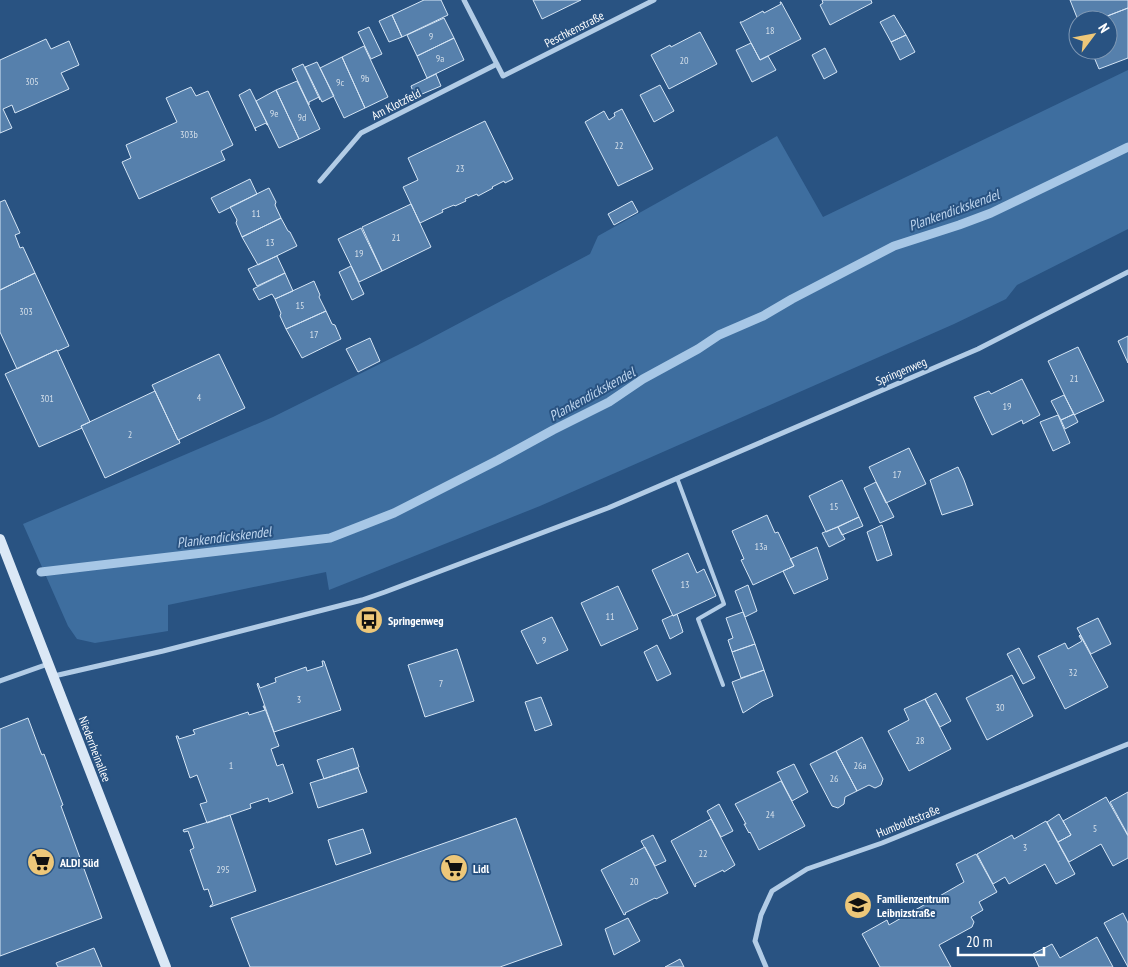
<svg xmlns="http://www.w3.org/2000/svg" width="1128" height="967" font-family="'PT Sans Narrow',sans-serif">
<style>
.green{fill:#3e6e9f}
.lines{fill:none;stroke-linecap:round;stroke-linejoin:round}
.stream{stroke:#a7c7e6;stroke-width:9}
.building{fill:#5680ac;stroke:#d5e5f5}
.service{stroke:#b2cce6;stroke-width:4}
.minor{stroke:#b2cce6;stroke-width:5}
.secondary{stroke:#dbe8f6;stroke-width:10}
.labels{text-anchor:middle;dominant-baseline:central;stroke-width:4;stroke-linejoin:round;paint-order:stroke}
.number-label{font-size:10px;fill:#d5dfea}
.street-label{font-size:12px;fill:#fff;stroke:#295382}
.poi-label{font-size:12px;font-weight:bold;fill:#fff;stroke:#295382;text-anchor:start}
.water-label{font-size:14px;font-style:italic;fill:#bed5ee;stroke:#295382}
</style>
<rect width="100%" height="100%" fill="#295382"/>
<path class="green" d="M1128 70V229L1017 285 1006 299 954 324 540 506 329 590 326 572 168 605V631L95 643 77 639 68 626 23 524 273 417 418 345 590 254 598 236 777 136 823 217Z"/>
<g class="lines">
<path class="stream" d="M41 572 330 538 394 513 498 460 553 430 609 402 643 379 698 349 719 335 763 316 792 299 894 246 959 225 991 213 1128 147"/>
</g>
<path class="building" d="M424 0H441L448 15 402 37 392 15Z
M533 0H581L542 19Z
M822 0H871L872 3 830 25 820 5 823 3Z
M1070 0H1128V8L1097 20H1078Z
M780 2H781L801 39 760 60 740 22H742L763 11 764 13 781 4Z
M1128 8V58L1099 69 1091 50H1108V20H1097Z
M392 15 402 37 389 42 379 21Z
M894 15 906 35 891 42 880 22Z
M444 18 454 38 417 56 407 35Z
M369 27 382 54 371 59 358 32Z
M700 32 717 64 669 89 651 55 670 45 671 47Z
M906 35 915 52 900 60 891 42Z
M454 38 464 60 427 78 417 56Z
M46 39 51 49 69 41 79 65 61 73 69 89 15 113 12 105 3 109 12 128 0 133V60Z
M751 43 760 60 768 56 776 70 752 82 736 50Z
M364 46 388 97 365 108 342 57Z
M825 48 837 72 824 79 812 55Z
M342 57 365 108 344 118 320 68Z
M317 62 334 96 322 102 305 67Z
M303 64 320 100 319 97 309 102V105L292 69Z
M436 74 441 86 415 97 411 86Z
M297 81 320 129 299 139 276 90Z
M660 85 674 111 654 122 640 95Z
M191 87 196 96 208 91 233 145 221 151 225 160 139 199 122 162 131 158 126 145 177 122 166 98Z
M250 89 268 125H267L266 123 255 128 256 131 239 95Z
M276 90 299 139 279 148 256 101Z
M622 109 653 169 618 186 585 122 604 111 609 120 615 116 614 113Z
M485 121 513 179 505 183 504 181 492 187 493 188 478 196 477 194 465 199 466 201 455 206 454 205 442 210 443 212 420 223 403 187 418 180 408 158Z
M250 179 257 194 219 213 211 198Z
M269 188 276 202 275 205 281 218 242 237 236 223 237 220 230 207Z
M5 200 20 233 15 235 20 248 23 247 35 273 0 290V202Z
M632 201 638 212 614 225 608 214Z
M411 204 431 247 382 271 362 227Z
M281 218 288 231 290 232 297 246 258 265 242 237Z
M361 228 382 271 359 282 338 239Z
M277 256 285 273 257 286 248 269Z
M351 266 364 294 352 300 339 272Z
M35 273 69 346 58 351 57 350 17 369 0 332V290Z
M285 273 293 291 275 299 272 294 259 300 253 289Z
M314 281 320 295 319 297 326 311 286 329 280 316 281 313 275 299Z
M326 311 332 324 335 325 341 339 302 358 286 329Z
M1128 336V363L1118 341Z
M370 338 380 361 358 372 346 349Z
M1078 347 1104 401 1074 415 1048 361Z
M57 350 90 422 81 426 82 428 39 447 5 374Z
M219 354 245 408 178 440 152 385Z
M1022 379 1040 415 1023 424 1022 420 992 435 974 397 989 391 991 394Z
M155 391 178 440H179L180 443 105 478 81 426Z
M1064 395 1074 414 1061 420 1051 401Z
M1074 414 1078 422 1065 429 1061 420Z
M1058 415 1070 443 1053 451 1040 422Z
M909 448 926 484 886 503 869 467Z
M958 467 964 480 973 505 942 515 930 480Z
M842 480 859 517 826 532 809 496Z
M876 482 894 517 880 523 864 488Z
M767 515 775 533 778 532 794 566 753 585 741 560 744 559 732 531Z
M859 517 863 526 842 535 838 527Z
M882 525 892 555 877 561 867 532Z
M838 527 845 539 829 547 822 533Z
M817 547 828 579 794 594 783 571 794 566 790 559Z
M688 553 697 573 704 569 716 596 673 616 652 570Z
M748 585 757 611 745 617 735 591Z
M618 586 638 629 601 646 581 603Z
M743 612 755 644 732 652 728 640 733 638 726 618Z
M677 614 683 632 670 639 662 620 673 615V616Z
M552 617 568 650 537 664 521 631Z
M1098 618 1111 644 1091 654 1077 628Z
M1080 635 1108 687 1065 709 1038 656 1065 643 1068 649 1082 641 1079 636Z
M755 644 764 670 741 678 732 652Z
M657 645 671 674 657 681 644 652Z
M1019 648 1035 678 1023 684 1007 654Z
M457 649 474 701 425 717 408 665Z
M322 661H324L341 710 274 732 257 684 258 683 260 688 276 682 275 678 306 667 307 671 323 666Z
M764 670 773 696 762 701 743 713 732 682Z
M1012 675 1033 716 987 740 966 698Z
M936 693 951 721 940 727 925 699Z
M541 697 552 725 535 731 525 702Z
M925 699 951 749 909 771 888 731 909 720 904 709Z
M263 706H264L279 746 271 749 277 766 283 764 293 793 269 802 268 798 250 804 251 808 207 823 200 804 207 802 197 775 190 778 176 736H178L179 739 195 734 193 730 248 712 249 715 265 710Z
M28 718 41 753 42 755 44 754 63 805 61 806 102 918 0 956V729Z
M862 737 883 779 881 785 875 788 869 785 857 791 836 751Z
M353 748 359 767 324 779 317 760Z
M836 751 857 791 845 797 844 804 838 808 832 806 810 764Z
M794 764 808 792 792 801 777 772Z
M358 768 367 792 318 808 310 783Z
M781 781 805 826 759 850 750 832 749 833 744 824H746L735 804Z
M1128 792V835L1110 802Z
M1106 797 1128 836V858L1113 866 1101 844 1069 862 1058 842 1071 835 1063 821Z
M719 804 733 831 721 837 707 811Z
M1059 814 1071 835 1058 842 1047 822Z
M230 815 256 891 210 907V906L213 904 208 889 204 890 190 850 194 848 188 831 184 832 183 830Z
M516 818 562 945 500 967H250L231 918Z
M711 819 735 865 724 872 723 870 695 884 696 886 695 887 671 841Z
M1046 821 1075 874 1056 884 1045 864 1009 884 1005 877 993 884 977 854 1012 835 1014 839Z
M363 829 371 853 336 865 328 840Z
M653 835 666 861 655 866 641 841Z
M645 847 668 893 656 899 655 898 625 913 626 914 624 915 601 870Z
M976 854 997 892 979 902 983 910 971 917 974 922 972 927 939 945 951 967H880L862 934 887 920 889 925 964 882 956 864Z
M1123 913 1128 923V967L1104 923Z
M628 918 640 941 614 955 605 929Z
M1097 937 1113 967H1039L1033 954 1052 944 1060 958Z
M94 948 102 967H58L56 963Z
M680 959 684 967H665Z"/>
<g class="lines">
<path class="service" d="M677 478 724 604 698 619 723 685"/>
<path class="minor" d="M464 0 503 76 654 0
M320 181 361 133 497 64
M54 676 163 651 362 600 385 592 608 508 978 349 1128 272
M0 681 48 664
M766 967 755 941 761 915 772 891 807 869 882 843 1128 744"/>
<path class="secondary" d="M0 539 166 967"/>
</g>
<defs>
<g id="bus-disc" transform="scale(1.4375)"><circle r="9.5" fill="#edc779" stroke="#295382"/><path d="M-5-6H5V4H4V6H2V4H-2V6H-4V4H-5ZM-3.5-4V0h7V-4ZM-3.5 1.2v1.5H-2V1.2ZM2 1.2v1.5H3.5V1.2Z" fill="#111"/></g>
<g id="supermarket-disc" transform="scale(1.4375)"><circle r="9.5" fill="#edc779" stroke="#295382"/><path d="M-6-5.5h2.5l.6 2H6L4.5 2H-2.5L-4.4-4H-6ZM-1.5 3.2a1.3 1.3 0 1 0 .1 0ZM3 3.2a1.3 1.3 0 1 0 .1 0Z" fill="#111"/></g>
<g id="school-disc" transform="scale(1.4375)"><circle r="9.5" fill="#edc779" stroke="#295382"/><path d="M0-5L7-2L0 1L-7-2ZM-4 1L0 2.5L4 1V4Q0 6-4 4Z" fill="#111"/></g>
</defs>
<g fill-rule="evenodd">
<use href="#bus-disc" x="369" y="620"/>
<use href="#supermarket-disc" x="41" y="862"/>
<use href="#supermarket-disc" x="454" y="868"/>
<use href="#school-disc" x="858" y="905"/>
</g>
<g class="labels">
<g class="number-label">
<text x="770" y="30">18</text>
<text x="431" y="36">9</text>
<text x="440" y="58">9a</text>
<text x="684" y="60">20</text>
<text x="365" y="78">9b</text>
<text x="32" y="81">305</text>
<text x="340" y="82">9c</text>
<text x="274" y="113">9e</text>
<text x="302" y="117">9d</text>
<text x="189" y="134">303b</text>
<text x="619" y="145">22</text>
<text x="460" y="168">23</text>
<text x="256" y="213">11</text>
<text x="396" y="237">21</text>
<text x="270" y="242">13</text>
<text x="359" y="253">19</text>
<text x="300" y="305">15</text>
<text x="26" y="311">303</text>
<text x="314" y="334">17</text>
<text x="1074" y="378">21</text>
<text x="199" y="397">4</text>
<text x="47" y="398">301</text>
<text x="1007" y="406">19</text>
<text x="130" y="434">2</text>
<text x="897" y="474">17</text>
<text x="834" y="506">15</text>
<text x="761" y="546">13a</text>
<text x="685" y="584">13</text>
<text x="610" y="616">11</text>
<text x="544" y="640">9</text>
<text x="1073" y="672">32</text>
<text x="441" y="683">7</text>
<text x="299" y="699">3</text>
<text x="1000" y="707">30</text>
<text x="920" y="740">28</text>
<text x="231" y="765">1</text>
<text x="860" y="765">26a</text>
<text x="834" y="778">26</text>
<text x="770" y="814">24</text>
<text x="1095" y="828">5</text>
<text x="1025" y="847">3</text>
<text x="703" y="853">22</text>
<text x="223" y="869">295</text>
<text x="634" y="881">20</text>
</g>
<g class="street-label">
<text transform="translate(574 29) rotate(-27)">Peschkenstraße</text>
<text transform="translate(396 104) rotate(-27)">Am Klotzfeld</text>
<text transform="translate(901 371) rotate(-23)">Springenweg</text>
<text transform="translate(95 749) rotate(69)">Niederrheinallee</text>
<text transform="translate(908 821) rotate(-22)">Humboldtstraße</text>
</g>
<g class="poi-label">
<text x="388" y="620">Springenweg</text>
<text x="60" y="862">ALDI Süd</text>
<text x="473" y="868">Lidl</text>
<text x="877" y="898">Familienzentrum<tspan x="877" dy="14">Leibnizstraße</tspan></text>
</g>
<g class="water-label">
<text transform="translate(954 210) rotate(-20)">Plankendickskendel</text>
<text transform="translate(592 394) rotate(-29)">Plankendickskendel</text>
<text transform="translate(224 537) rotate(-7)">Plankendickskendel</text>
</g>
</g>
<g transform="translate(1093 35) rotate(58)"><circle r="24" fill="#295382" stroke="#7f98b4"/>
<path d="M0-4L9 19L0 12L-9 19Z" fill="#edc779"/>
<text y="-8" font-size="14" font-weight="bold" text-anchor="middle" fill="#ffffff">N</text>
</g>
<path d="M958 947v8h86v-8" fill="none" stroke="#ffffff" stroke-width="2.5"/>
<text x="966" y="947" font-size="15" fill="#ffffff" stroke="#295382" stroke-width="4" paint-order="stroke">20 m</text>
</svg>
